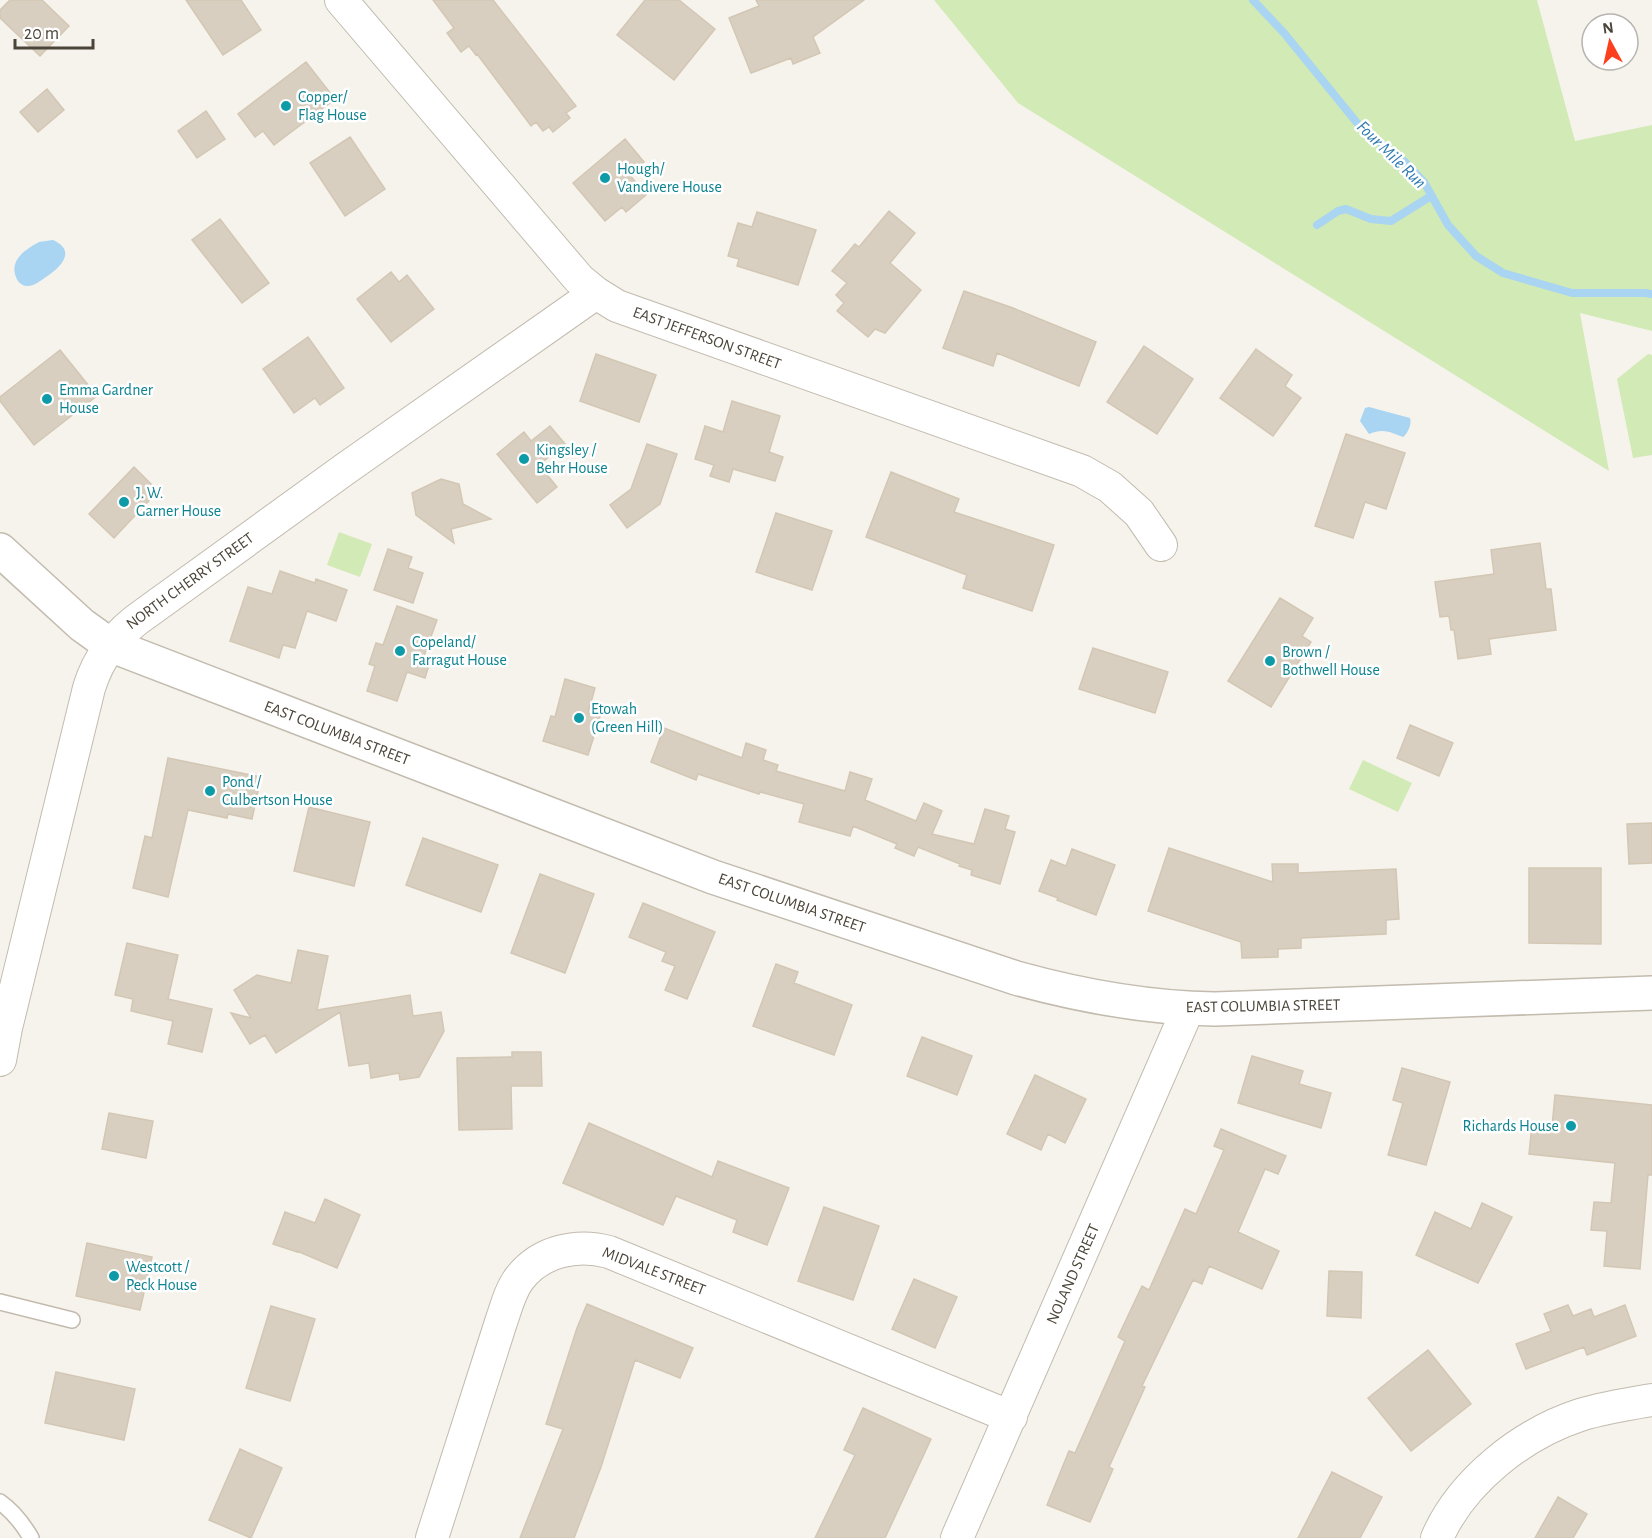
<svg xmlns="http://www.w3.org/2000/svg" width="1652" height="1538" font-family="'Alegreya Sans',sans-serif">
<style>
.green{fill:#d2eab5}
.water{fill:#a9d4f2}
.lines{fill:none;stroke-linecap:round;stroke-linejoin:round}
.stream{stroke:#a9d4f2;stroke-width:8}
.building{fill:#d8cfc1;stroke:#d3c7b4;stroke-width:1.5}
.service-casing{stroke:#c2bbae;stroke-width:18}
.minor-casing{stroke:#c2bbae;stroke-width:34}
.tertiary-casing{stroke:#c2bbae;stroke-width:36}
.service{stroke:#fff;stroke-width:15}
.minor{stroke:#fff;stroke-width:32}
.tertiary{stroke:#fff;stroke-width:33}
.culture-dot{fill:#0f9aa8;stroke:#fff;stroke-width:2}
.labels{text-anchor:middle;dominant-baseline:central;stroke-width:5;stroke-linejoin:round;paint-order:stroke}
.culture-label{font-size:16px;fill:#0d838f;stroke:#fff;text-anchor:start}
.street-label{font-size:16px;fill:#4b4439;stroke:#fff}
.water-label{font-size:18px;font-style:italic;fill:#2e7ab2;stroke:#fff}
</style>
<rect width="100%" height="100%" fill="#f6f3ec"/>
<path class="green" d="M934 0H1537L1575 141 1652 125V331L1580 313 1609 471 1018 103Z
M1648 354 1652 355V455L1633 458 1617 379Z
M339 532 372 544 360 577 327 565Z
M1363 760 1412 783 1398 812 1349 789Z"/>
<path class="water" d="M53 240C77 251 61 267 46 277 40 281 33 287 26 286 21 285 17 281 16 277 9 260 26 249 39 242 43 241 48 241 53 240Z
M1369 407 1410 418C1412 424 1408 433 1403 437 1390 432 1383 428 1369 434L1360 421 1365 408Z"/>
<g class="lines">
<path class="stream" d="M1253 0 1284 33 1362 129 1405 162 1424 182 1448 225 1476 256 1503 273 1572 293H1645L1652 294
M1317 225 1338 211 1346 209 1371 219 1391 221 1431 196"/>
</g>
<path class="building" d="M10 0H42L69 26 40 56 0 18V10Z
M186 0H241L261 30 223 55Z
M433 0H493L576 106 566 113 570 118 553 132 549 127 543 131 536 122 531 126 477 54 476 55 469 46 461 52 447 33 454 28Z
M645 0H679L715 29 674 80 617 35Z
M756 0H864L813 37 820 53 793 64 791 58 751 73 729 18 759 6Z
M306 62 335 99 274 145 263 131 255 137 238 114Z
M47 89 64 110 38 132 20 112Z
M206 111 225 139 197 158 178 131Z
M350 137 385 189 345 216 310 163Z
M625 139 644 162 629 174 646 195 626 212 622 207 605 221 573 183Z
M889 211 915 233 890 263 921 290 885 333 875 329 868 337 837 311 844 303 836 295 847 283 832 271 855 244 859 247Z
M757 212 816 230 798 285 737 266 739 259 728 256 738 223 752 227Z
M220 219 269 283 242 303 192 240Z
M391 272 399 282 407 275 434 309 391 342 357 299Z
M964 291 1013 308 1096 342 1079 386 997 353 993 366 943 348Z
M308 337 344 388 320 405 315 398 294 413 263 369Z
M1144 346 1193 379 1157 434 1107 402Z
M1256 349 1292 375 1285 386 1301 398 1273 436 1220 398Z
M60 350 97 396 34 445 0 401V397Z
M596 354 656 375 639 422 580 401Z
M732 401 780 416 769 452 783 457 775 481 733 469 729 482 710 476 714 465 695 459 705 426 723 432Z
M550 426 565 444 539 465 557 487 537 503 497 454 524 432 531 441Z
M1346 434 1405 453 1386 509 1365 502 1353 538 1315 526Z
M647 444 677 454 660 504 627 528 610 505 631 489Z
M134 467 158 491 114 538 89 514Z
M891 472 959 499 954 512 1054 545 1032 611 963 588 967 575 866 537Z
M441 479 459 484 463 504 491 519 451 529 454 543 416 515 412 493Z
M776 513 832 531 812 590 756 572Z
M1540 543 1546 589H1551L1556 630 1489 639 1491 654 1458 659 1454 630H1451L1449 616 1440 617 1435 582 1494 574 1491 550Z
M388 549 412 557 408 568 423 573 413 603 374 590Z
M280 571 315 583 316 579 347 590 336 621 307 611 295 648 283 645 279 658 230 641 248 587 272 594Z
M1280 598 1313 618 1302 636 1311 642 1271 707 1228 681Z
M397 606 437 620 424 656 431 659 425 678 407 672 397 701 367 691 375 666 369 664 376 643 383 645Z
M1093 648 1168 672 1155 713 1079 689Z
M565 679 595 688 588 713 600 717 588 755 543 741 551 716 555 717Z
M1410 725 1453 743 1439 776 1397 758Z
M664 728 742 758 746 743 766 750 763 760 778 765 776 771 845 791 850 772 872 779 865 800 916 821 924 803 942 811 932 834 974 844 985 809 1009 816 1005 829 1015 832 1000 884 971 875 972 870 959 866 960 864 918 847 914 856 895 848 897 844 853 826 850 836 799 822 804 804 760 792 759 794 698 774 696 780 651 762Z
M168 758 261 777 252 819 228 814 227 818 188 810 168 897 133 888 145 836 152 838Z
M309 807 370 822 354 886 294 871Z
M1652 823V863L1629 864 1627 824Z
M423 838 498 865 481 912 406 885Z
M1169 848 1273 882 1272 864H1298V873L1396 869 1399 919 1386 920V934L1301 938V948L1278 949V957L1242 958 1241 942 1148 911Z
M1072 849 1115 865 1096 915 1057 900 1058 898 1039 891 1051 860 1066 866Z
M1529 868H1601V944L1529 943Z
M540 874 594 894 565 973 511 953Z
M643 903 715 932 687 999 665 990 675 966 662 961 666 952 629 937Z
M127 943 178 955 168 999 212 1009 202 1052 168 1044 173 1021 131 1011 133 999 115 995Z
M298 950 328 956 317 1010 410 995 413 1016 441 1012 444 1031 419 1077 400 1080 399 1073 371 1078 369 1063 349 1066 340 1012 276 1053 265 1035 250 1044 231 1013 251 1018 234 990 257 975 291 983Z
M776 964 798 972 794 983 852 1005 834 1055 753 1026Z
M922 1037 972 1056 957 1095 907 1076Z
M512 1052H541L542 1086H511L512 1129 459 1130 457 1058 512 1057Z
M1252 1056 1303 1071 1299 1084 1331 1093 1321 1128 1238 1103Z
M1402 1068 1450 1082 1426 1165 1388 1155 1403 1103 1393 1100Z
M1035 1075 1086 1099 1065 1143 1048 1134 1041 1150 1007 1134Z
M1555 1095 1652 1105V1175H1648L1640 1269 1604 1266 1607 1231 1591 1230 1594 1202 1611 1203 1615 1163 1529 1154 1532 1125 1552 1127Z
M109 1113 153 1121 146 1158 102 1149Z
M589 1123 712 1177 718 1161 789 1188 767 1245 733 1232 737 1220 676 1196 663 1225 563 1183Z
M1221 1129 1286 1156 1278 1174 1265 1169 1238 1232 1279 1251 1262 1289 1209 1266 1202 1284 1193 1280 1142 1386 1145 1387 1109 1467 1113 1469 1090 1522 1047 1505 1069 1451 1075 1453 1125 1341 1118 1337 1142 1286 1149 1290 1185 1209 1196 1214 1224 1150 1214 1146Z
M325 1199 360 1215 337 1268 297 1251V1252L273 1244 285 1212 315 1223Z
M1482 1203 1512 1217 1478 1283 1416 1255 1435 1212 1471 1229Z
M824 1207 879 1226 853 1300 798 1281Z
M87 1243 152 1257 140 1310 76 1296Z
M1329 1271 1362 1272 1361 1318 1327 1316Z
M914 1279 957 1297 935 1348 892 1329Z
M587 1304 693 1348 680 1378 635 1360 601 1467 574 1538H520L563 1429 546 1424 577 1328Z
M1568 1305 1573 1316 1591 1309 1594 1317 1625 1305 1636 1336 1587 1355 1584 1347 1526 1369 1516 1344 1551 1331 1544 1314Z
M271 1306 315 1319 290 1401 246 1388Z
M1428 1350 1471 1404 1411 1451 1368 1398Z
M56 1372 135 1389 124 1440 45 1423Z
M863 1408 931 1439 885 1538H815L855 1455 844 1450Z
M240 1449 282 1468 251 1538 209 1520Z
M1332 1472 1382 1497 1360 1538H1298Z
M1558 1497 1587 1514 1573 1538H1535Z"/>
<g class="lines">
<g class="service-casing">
<path id="service" d="M0 1302 72 1320
M0 1502C14 1512 23 1524 31 1538"/>
</g>
<g class="minor-casing">
<path id="minor" d="M341 0 579 279 596 293 617 306 1082 471 1110 487 1139 513 1161 545
M0 1060 6 1028 89 688C99 655 118 632 146 613L345 469 596 293
M432 1538 501 1322C506 1308 510 1291 519 1279 540 1251 577 1243 609 1252L1011 1417
M957 1538 1188 1009
M1437 1538C1462 1481 1522 1434 1580 1415 1603 1408 1628 1404 1652 1400"/>
</g>
<g class="tertiary-casing">
<path id="tertiary" d="M0 550 82 625 110 645 713 877 1016 978C1081 996 1147 1008 1215 1009L1652 993"/>
</g>
<use href="#service" class="service"/>
<use href="#minor" class="minor"/>
<use href="#tertiary" class="tertiary"/>
</g>
<g class="culture-dot">
<circle cx="286" cy="106" r="6"/>
<circle cx="605" cy="178" r="6"/>
<circle cx="47" cy="399" r="6"/>
<circle cx="524" cy="459" r="6"/>
<circle cx="124" cy="502" r="6"/>
<circle cx="400" cy="651" r="6"/>
<circle cx="1270" cy="661" r="6"/>
<circle cx="579" cy="718" r="6"/>
<circle cx="210" cy="791" r="6"/>
<circle cx="1571" cy="1126" r="6"/>
<circle cx="114" cy="1276" r="6"/>
</g>
<g class="labels">
<g class="culture-label">
<text x="298" y="97">Copper/<tspan x="298" dy="18">Flag House</tspan></text>
<text x="617" y="169">Hough/<tspan x="617" dy="18">Vandivere House</tspan></text>
<text x="59" y="390">Emma Gardner<tspan x="59" dy="18">House</tspan></text>
<text x="536" y="450">Kingsley /<tspan x="536" dy="18">Behr House</tspan></text>
<text x="136" y="493">J. W.<tspan x="136" dy="18">Garner House</tspan></text>
<text x="412" y="642">Copeland/<tspan x="412" dy="18">Farragut House</tspan></text>
<text x="1282" y="652">Brown /<tspan x="1282" dy="18">Bothwell House</tspan></text>
<text x="591" y="709">Etowah<tspan x="591" dy="18">(Green Hill)</tspan></text>
<text x="222" y="782">Pond /<tspan x="222" dy="18">Culbertson House</tspan></text>
<text x="1559" y="1126" text-anchor="end">Richards House</text>
<text x="126" y="1267">Westcott /<tspan x="126" dy="18">Peck House</tspan></text>
</g>
<g class="street-label">
<text transform="translate(707 338) rotate(20)">EAST JEFFERSON STREET</text>
<text transform="translate(190 581) rotate(-36)">NORTH CHERRY STREET</text>
<text transform="translate(337 733) rotate(21)">EAST COLUMBIA STREET</text>
<text transform="translate(792 903) rotate(19)">EAST COLUMBIA STREET</text>
<text transform="translate(1263 1006) rotate(-1)">EAST COLUMBIA STREET</text>
<text transform="translate(654 1271) rotate(21)">MIDVALE STREET</text>
<text transform="translate(1073 1274) rotate(-66)">NOLAND STREET</text>
</g>
<g class="water-label">
<text transform="translate(1391 155) rotate(44)">Four Mile Run</text>
</g>
</g>
<g transform="translate(1610 42) rotate(352)"><circle r="28" fill="#ffffff" stroke="#b7b4b0" stroke-width="1.5"/>
<path d="M0-4.5L10 22L0 15L-10 22Z" fill="#fc3f1d"/>
<text y="-9" font-size="16" font-weight="bold" text-anchor="middle" fill="#4b4439">N</text>
</g>
<path d="M15 39v9h78v-9" fill="none" stroke="#4b4439" stroke-width="3"/>
<text x="24" y="39" font-size="18" fill="#4b4439" stroke="#ffffff" stroke-width="4.5" paint-order="stroke">20 m</text>
</svg>
